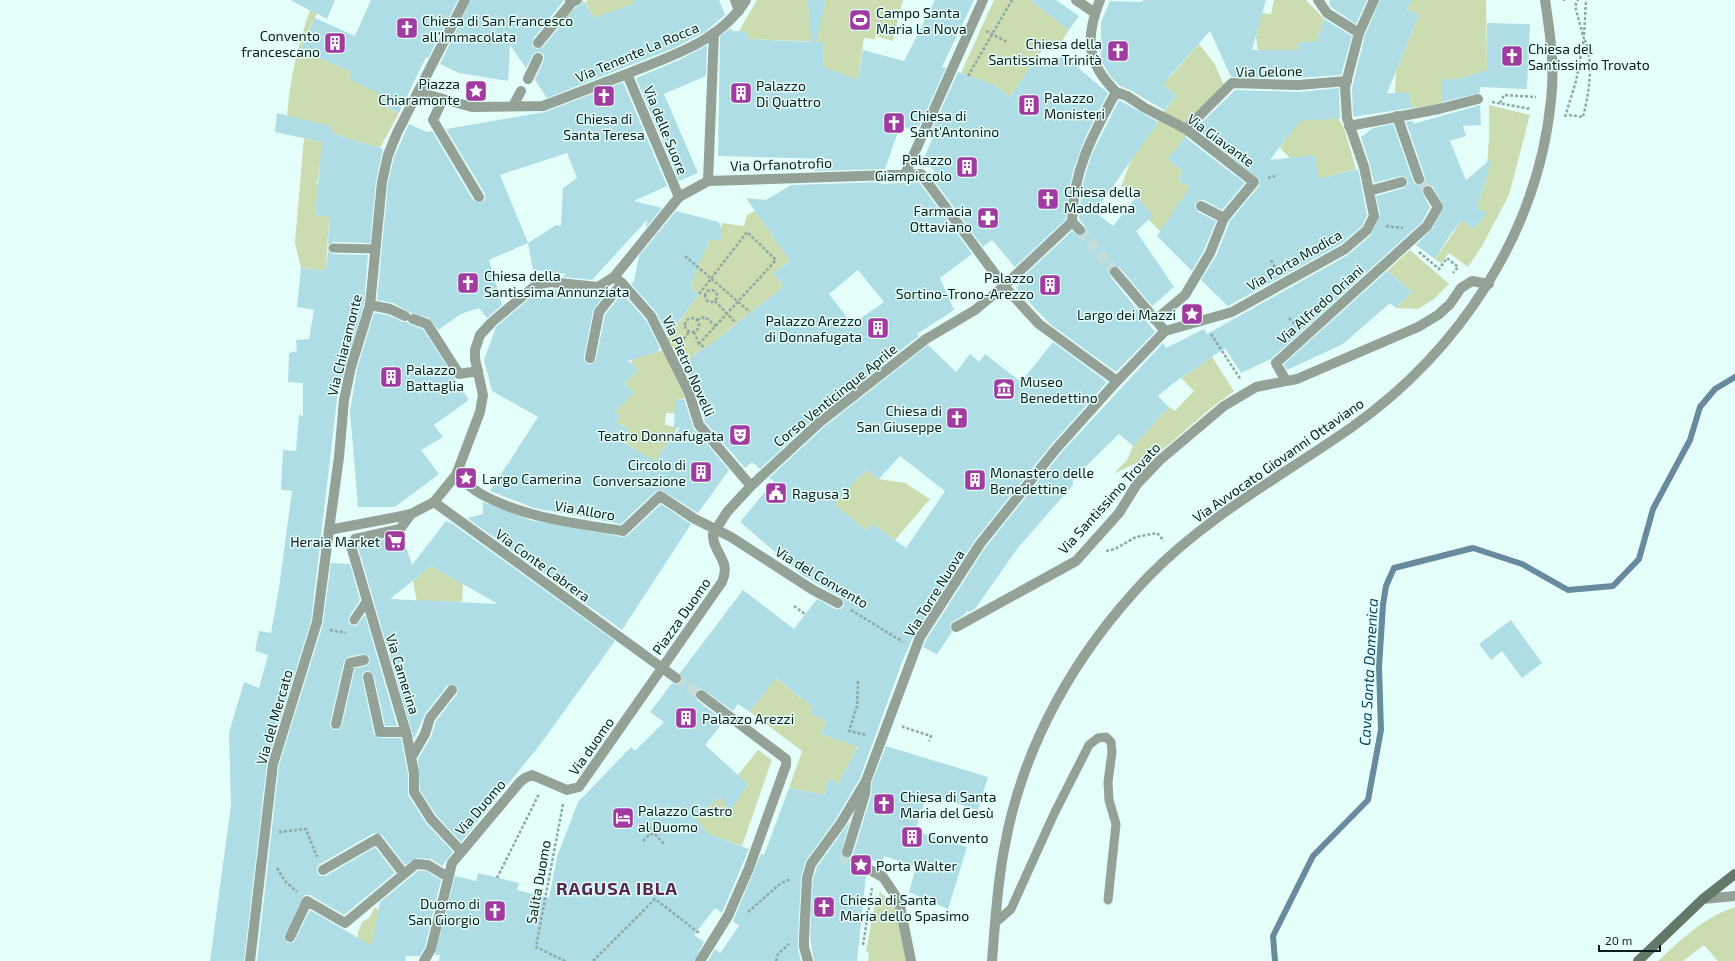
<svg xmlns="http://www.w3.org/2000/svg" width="1735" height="961" font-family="'Exo 2',sans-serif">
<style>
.green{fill:#cbdcb0}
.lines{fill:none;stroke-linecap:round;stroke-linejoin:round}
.stream{stroke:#68899e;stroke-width:6}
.building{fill:#afdde6;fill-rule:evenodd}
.pedestrian-tunnel{stroke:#c4ddd9;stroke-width:10;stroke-dasharray:10 5;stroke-linecap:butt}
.minor-tunnel{stroke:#c4ddd9;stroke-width:10;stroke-dasharray:10 5;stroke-linecap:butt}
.path{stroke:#90a8a4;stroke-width:2.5;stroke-dasharray:3 2;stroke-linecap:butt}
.service{stroke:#93a197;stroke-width:9}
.pedestrian{stroke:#93a197;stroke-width:10}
.minor{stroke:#93a197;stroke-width:10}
.tertiary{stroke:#93a197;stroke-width:10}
.secondary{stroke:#647869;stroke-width:10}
.labels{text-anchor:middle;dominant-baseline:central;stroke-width:3;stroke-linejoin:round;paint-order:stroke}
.poi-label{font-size:14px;fill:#0c1e1b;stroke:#e4fffa;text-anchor:start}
.street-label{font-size:14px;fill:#0c1e1b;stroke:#e4fffa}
.water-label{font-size:15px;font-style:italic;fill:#093d5b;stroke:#e4fffa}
.district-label{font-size:18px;font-weight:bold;letter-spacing:1px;fill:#582657;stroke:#e4fffa}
</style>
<rect width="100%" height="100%" fill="#e4fffa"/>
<path class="green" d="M588 0H633V4L567 33 557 27 573 8 582 26 595 20 585 2Z
M757 0H807L809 17 822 16 826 0H903L893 41 875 36V39L864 38 858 80 851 78 821 116 824 42 748 39 746 31H739Z
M994 0H1030L1069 30 1056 50 1047 43 1010 97 994 85 985 100 973 92 978 79 961 73Z
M1274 0H1306L1324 19 1317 41 1298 43V50H1258L1256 37 1262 13 1271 14Z
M1408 0H1486L1487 73H1477L1459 79H1442V104L1411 108 1409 93H1395L1396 71 1419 15 1406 9 1411 2Z
M310 10 317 13 301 50 352 72 386 97 382 105 399 113 380 148 331 133 287 116C290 78 298 45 310 10Z
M1199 44 1214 63 1224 85 1184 124 1162 113 1177 96 1147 70 1169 78Z
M1275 105 1338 118 1344 128 1356 169 1320 179 1322 190 1280 148 1293 129Z
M1489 105 1530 115 1509 195 1482 246 1468 267 1449 253 1441 263 1435 259 1462 220 1474 229 1486 214 1477 209 1486 179 1489 138Z
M1159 121 1187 135 1168 159 1182 171 1179 181 1190 187 1199 199 1192 207 1160 231 1145 216 1149 211 1128 186 1121 187 1132 157Z
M304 138 323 142 317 184 349 188 317 197 315 215 329 217 326 271 301 268 295 243Z
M755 211 779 245 799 254 773 273 796 299 772 296 727 331 739 346 718 365 704 347 684 365 667 338 699 294 674 270 702 257 710 239 720 240 722 223 744 226 747 215Z
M1410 250 1449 284 1434 299 1418 309 1396 308 1412 292 1387 271Z
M642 349 646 355 663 350 685 398 675 400V413H666L665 425 677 427 674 436 664 449 681 464 671 476 629 457 633 448 621 441 629 429 615 422 620 417 615 411 634 393 624 383 638 370 630 363Z
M1212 357 1234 391 1211 408 1160 452 1113 474 1128 459 1133 446 1169 407 1175 411 1194 391 1181 378Z
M866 470 879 479 905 483 930 499 895 540 873 524 867 531 847 515 827 511Z
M431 566 463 584 462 602 435 601V608H418L413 581Z
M750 658 801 698 820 696 810 712 826 721 821 734 841 741 859 737 856 751 838 784 829 778 824 795 789 788 802 751 750 712 765 692Z
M758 750 772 760 742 846 708 834 695 817 720 797 730 810 748 784 738 775Z
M880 892 892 902 898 913 906 961H868L869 953 866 952 874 908Z
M375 907 384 914 371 954 357 948 358 933 362 922 369 918Z
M1735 907V961H1718L1704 945 1683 961H1658C1682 939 1704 917 1735 907Z"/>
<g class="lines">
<path class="stream" d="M1275 961 1273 936 1313 856 1368 800 1381 730 1379 667 1383 605 1386 586 1394 568 1473 548 1522 564 1568 590 1613 586 1639 559 1653 509 1690 440 1700 407 1715 389 1735 377"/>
</g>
<path class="building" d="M290 0H335L327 19Z
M371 0H458L428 58 426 57 399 113 382 105 386 97 349 79 352 72 301 50 315 18 355 36Z
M471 0H564L533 39 532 46 537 49 543 47 576 7 582 4 583 0 594 18 633 4V0H719L725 15 705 32 674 48 547 98 535 80 544 60V55L540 52 534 53 526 68 510 45 508 81 459 73 440 64Z
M807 0H826L816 42H824L823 67 858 80 863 50 904 61 935 0H974L942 67 946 68 917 131 900 126 885 169 813 171 832 159 718 156 720 36 731 28 732 31H746L748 39 812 42Z
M1030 0H1056L1079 16 1069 30Z
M1143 0H1266L1252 50H1298V43L1317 41 1324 19 1352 36 1341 75 1298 78 1231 77 1210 31 1163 84 1177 96 1164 110 1130 90 1120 86 1111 77 1101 61V22L1110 1 1142 2Z
M1330 0H1367L1356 24 1332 8 1329 4Z
M1380 0H1413L1406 9 1419 15 1387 93H1409L1411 108 1353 117 1352 88 1365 35Z
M1487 23 1530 24 1527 89 1480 87V93L1442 102V79H1459L1487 70Z
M707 45 706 76 664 94 698 173 679 181 636 78 679 60Z
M1064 56 1108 93 1086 136 1074 168 1070 185 1066 219 1015 267 992 240 983 247 935 182H943L924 158 934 135 930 134 958 72 994 85 1010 97 1031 66Z
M623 82 667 186 634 201 662 208 646 228 647 220 592 280 562 277 566 274 533 270 528 243 489 260 502 305 487 318 479 308 461 314 438 330 429 318 411 313 393 303 377 300 388 183 394 157 409 124 427 132 432 131 473 200 479 203 485 200V194L446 129 545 112ZM567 153 577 178 563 188 561 226 556 225 528 243 500 175Z
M1339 88 1340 118 1300 121 1270 160 1314 155 1319 179 1358 169 1367 215 1362 226 1341 244 1228 306 1201 280 1216 256 1230 221 1259 186 1260 180 1196 128 1235 90 1298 92Z
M1119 100 1158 122 1095 212 1113 226 1137 196 1153 216 1136 231 1174 287 1152 306 1120 268 1113 266 1109 269 1110 276 1155 332 1116 372 1050 324 1016 288 1025 279 1023 277 1072 231 1079 236 1084 235 1086 232 1085 226 1079 219 1082 187 1091 156Z
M1480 105 1481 125 1463 126 1466 136 1450 141 1466 180 1492 158 1477 209 1487 213 1474 229 1462 220 1450 235 1435 259 1416 245 1432 229 1444 207 1433 187 1428 185 1424 186 1422 192 1430 207 1422 222 1271 359 1241 373 1225 348 1175 382 1158 396 1169 407 1133 446 1119 434 1073 479V485L1017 549 975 609 969 612 967 611 964 615 951 623 950 627 952 632 937 654 923 647 926 640 985 548 1061 453 1163 343 1166 348 1204 329 1207 334 1348 255 1371 235 1380 215 1376 196 1404 188 1408 184V181L1406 177 1401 176 1374 183 1370 165 1361 137 1373 128 1393 124 1413 181 1415 184 1421 185 1424 183 1425 177 1406 122 1413 121V124Z
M277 113 331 126V133L383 149 376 181 370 243 333 242 328 245 329 217 315 215 322 142 275 132Z
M1185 137 1245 183 1222 210 1204 200H1200L1195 203V207L1198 212 1216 221 1204 250 1192 271 1157 236 1190 187 1179 181 1182 171 1168 159Z
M881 182 880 184 919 182 972 254 940 278 954 310 917 334 919 336 816 417 760 469 752 462 745 468 705 422 695 391 684 365 704 347 705 349 784 286 773 273 790 261 746 198 766 200 791 185ZM858 270 884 302 852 324 829 294Z
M676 211 719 222 722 229 720 241 710 239 690 286 699 294 668 336 656 312 631 284 634 281 639 256Z
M328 251 333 254 368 255 364 304 341 383H339L311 621 267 763 244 961H210L231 805 229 733 244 682 259 688 268 655 255 651 259 631 271 633 279 588 292 491 281 490 283 450 296 451 299 415 303 416V383L288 382 289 353 297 351 296 340 309 339 314 310 297 307 301 268 326 271Z
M1387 271 1412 292 1396 308 1390 303 1343 344 1287 370 1284 364Z
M550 289 580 292 576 296 602 298 593 311 584 357V360L588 364H592L596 359 605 315 622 293 646 320 660 348 657 352 628 361 638 370 624 383 634 393 615 411 620 417 615 422 629 429 621 441 655 461 680 428 674 427 675 400 684 399 694 429 729 470 698 513 661 490 656 491 621 524 534 508 490 491 508 463 510 465 509 462 538 417 492 391 484 360 496 327 530 298 542 290Z
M374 313 388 315 403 322H407L411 325 423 329 469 400 434 425 443 437 421 450 439 474 395 507H358L350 411 357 369Z
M1053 342 1107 382 1051 445 975 540 914 634 901 665 860 778 836 819 805 862 801 878 798 938V949L801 961H708L715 949 720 953 739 926 733 921 761 854 764 855 789 788 824 795 829 778 838 784 858 747 821 734 826 721 810 713 813 707 776 678 750 712 738 704 733 711 702 689H698L695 694 697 700 724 721 705 745 748 784 730 811 720 797 695 817 708 834 749 849 722 913 715 908 694 935 704 942 694 961H439L440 955H435L455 876 476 881 478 873 519 883 517 890 549 898 557 857 578 802 631 747 635 751 664 722 650 712 672 683 676 684 681 682 682 678 680 673 743 590 794 629 817 599 835 609H841L844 606V602L841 597 802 575 740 522 774 481 769 478 824 427 928 345 956 372 970 354 979 362 985 354 1021 382ZM900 456 945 491 906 548 873 524 867 531 834 504 866 470 879 479Z
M483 502 530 520 622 537 627 536 661 504 691 524 622 630 467 518 483 514Z
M446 521 449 523 450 522 615 641 539 746 461 842 436 815 420 790 418 759 431 737 436 721 457 694 458 688 453 684 447 686 425 714 414 739 358 547 359 545 402 535 412 565ZM431 566 498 604 390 599Z
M331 563 350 564 360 600 349 617 348 622 351 625 356 626 365 615 397 726H385L374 676 370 671H366L362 675V678L374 734 380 738H401L408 774V795L426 823 453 852 442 866 431 859 417 858 405 865 382 835 374 833 320 864 317 867V873L320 876H326L375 847 395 873 344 915 310 895H304L284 937 287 943 294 942 310 910 372 946 380 902 418 871H426L441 880 425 947 420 956H406L405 961H257L279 765 323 624ZM363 654 369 656 370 662 366 666 355 668 342 725 338 730H334L330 726V723L344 662 348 657Z
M1511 620 1542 663 1522 678 1502 651 1491 660 1479 644Z
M886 746 988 777 978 810 927 794 915 831 967 847 948 909 909 892 916 867 884 856 882 863 868 859V861L858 859 855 862V868L866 875 857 961H814L810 938 813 879 817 867 850 821 841 853 845 858 851 857 853 854 871 796 872 782Z"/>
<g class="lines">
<path class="pedestrian-tunnel" d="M1419 179 1428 191
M1080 230 1115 272
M847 852 845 859 861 865"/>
<path class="minor-tunnel" d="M676 678 701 695"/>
<path class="path" d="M1564 0V1
M986 31 1007 42
M1584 35 1586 0
M968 76 1012 0
M1492 102 1531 109
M1500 103 1504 95 1536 97
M1569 115 1583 117C1589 93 1594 64 1585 40
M1565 117 1576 81 1584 39 1575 6 1578 0
M1268 178 1275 176
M1386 226 1403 228
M1419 252 1439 269 1447 258 1458 267 1453 273
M685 256 750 312
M1271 260 1277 271
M705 296a6 6 0 1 1 12 0a6 6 0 1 1-12 0Z
M699 294 747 232 776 260 699 344 704 347
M715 301 736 323
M685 325a7 7 0 1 1 14 0a7 7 0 1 1-14 0Z
M1289 318 1296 325
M697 320 705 317 716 326
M694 332 699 344
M1211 334 1241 380
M681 343 689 332
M1106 551 1115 549 1136 537 1157 533 1164 541
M794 606 805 614
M851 610 903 642
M330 630 346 633
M858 681 857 706 849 731 867 735
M904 726 903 727 931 736 929 741
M563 804 536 947 565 961
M655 829 661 823
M279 832 306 829 317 857
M655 834 664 844
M643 841 650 834H655L656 830 650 828 648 832 650 834
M277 868 285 881 297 892
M497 878 539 794
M748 912 781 883 791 879
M863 945 872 888
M593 961 655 899 699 933
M776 961 778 954 789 944"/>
<path class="service" d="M333 248 375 249
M354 620 366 602
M995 923 1011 909 1054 814 1089 745 1098 738 1106 737 1111 742 1112 752 1108 782 1109 800 1116 824 1108 900"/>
<path class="pedestrian" d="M1076 0 1095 13
M1318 0 1327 13 1359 33
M538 43 572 2
M528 79 538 58
M418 92 472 107 543 106 627 74
M1116 92 1127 96 1145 108 1186 129 1254 182 1224 218 1210 253 1185 295 1155 320
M443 99 433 120 479 197
M513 106 521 91
M1397 116 1419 179
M1186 129 1232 83 1298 85 1347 81
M1201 206 1224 218
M1072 222 1080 230
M1115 272 1165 331
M614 277 622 283 651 316 689 393 699 425 751 486
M370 305 390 309 405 316
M413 319 427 324 459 374 478 371
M590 358 599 312 622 283
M1286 381 1276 363 1427 226 1438 207 1428 191
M456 475C464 481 472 489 481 494 524 518 574 523 623 531L660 496 695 519 731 537 813 590 838 603
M956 627 1076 561 1119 513 1137 484 1160 460 1224 406 1256 387 1297 379 1418 327 1438 315 1450 304 1461 288 1472 281 1489 284
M662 668 722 582C732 560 712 553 713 534L727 512 751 486 820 422 926 339 975 310 1004 286 1072 222C1073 170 1092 136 1116 92 1086 62 1085 38 1100 0
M368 677 380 732H406
M336 724 350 663 364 660
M847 852 865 794 866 781
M861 865 883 877 899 901 911 961"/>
<path class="minor" d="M570 0 572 2 577 0
M735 0 739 11
M1349 126 1439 109 1478 99
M905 174 983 0
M708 181 714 33
M1369 191 1402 182
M679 197 708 181 921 174 1004 286 1039 324 1117 381
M434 502 676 678
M411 514 400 529 355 539 351 546 407 736 414 773V792L431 819 461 851
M329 530 339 457 344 400 351 367 370 305 382 182 388 155 397 133 465 0
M411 758 425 734 430 718 452 690
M323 870 377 839 404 874
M1703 899 1735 896
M290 937 307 901 345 923 416 864 428 865 448 877
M424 961 431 949 452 863 520 782 525 778 532 775 567 790 579 787 662 668
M700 961 728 916 749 868 786 765V759L782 756 701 695
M808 961 804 947V938L807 878 811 864 841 823 866 781 920 637 980 544 1056 449 1117 381 1165 331 1232 312 1345 249 1367 230 1374 216 1364 167 1347 118 1345 87 1359 33 1374 0"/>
<path class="tertiary" d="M250 961 273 764 317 622 329 530 397 517 411 514 434 502 456 475 480 412 483 395 475 359V350L480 335 492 322 536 285 550 282 598 287 614 277 679 197 627 74C670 56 720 42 746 0
M992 961C995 924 997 886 1004 850 1022 746 1076 652 1148 577 1207 516 1282 476 1352 427 1459 351 1538 233 1551 100 1555 67 1550 32 1545 0"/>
<path class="secondary" d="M1638 961 1703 899 1735 874"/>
</g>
<defs>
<g id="stadium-square" transform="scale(1.15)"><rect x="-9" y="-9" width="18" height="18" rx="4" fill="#a13ba0" stroke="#e4fffa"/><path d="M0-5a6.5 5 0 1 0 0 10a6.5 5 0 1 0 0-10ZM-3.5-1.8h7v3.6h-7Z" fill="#fff"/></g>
<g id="church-square" transform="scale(1.15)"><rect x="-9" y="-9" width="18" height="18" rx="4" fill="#a13ba0" stroke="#e4fffa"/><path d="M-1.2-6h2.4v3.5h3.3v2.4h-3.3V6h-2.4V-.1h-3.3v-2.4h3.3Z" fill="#fff"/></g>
<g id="building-square" transform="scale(1.15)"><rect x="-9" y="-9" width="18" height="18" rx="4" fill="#a13ba0" stroke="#e4fffa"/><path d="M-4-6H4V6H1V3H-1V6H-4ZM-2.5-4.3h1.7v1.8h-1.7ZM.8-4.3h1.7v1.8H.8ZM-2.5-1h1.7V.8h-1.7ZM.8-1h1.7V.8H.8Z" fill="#fff"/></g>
<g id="sight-square" transform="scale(1.15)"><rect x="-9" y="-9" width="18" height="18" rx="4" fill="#a13ba0" stroke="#e4fffa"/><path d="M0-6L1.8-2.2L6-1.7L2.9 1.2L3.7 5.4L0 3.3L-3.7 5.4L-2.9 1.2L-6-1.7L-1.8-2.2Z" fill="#fff"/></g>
<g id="pharmacy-square" transform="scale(1.15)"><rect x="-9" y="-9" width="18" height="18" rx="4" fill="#a13ba0" stroke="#e4fffa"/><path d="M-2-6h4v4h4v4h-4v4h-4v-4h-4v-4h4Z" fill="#fff"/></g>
<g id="museum-square" transform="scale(1.15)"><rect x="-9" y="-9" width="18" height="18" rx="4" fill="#a13ba0" stroke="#e4fffa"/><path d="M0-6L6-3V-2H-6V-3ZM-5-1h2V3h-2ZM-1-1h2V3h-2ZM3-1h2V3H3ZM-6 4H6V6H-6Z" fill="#fff"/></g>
<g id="theatre-square" transform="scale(1.15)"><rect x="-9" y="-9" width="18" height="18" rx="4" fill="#a13ba0" stroke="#e4fffa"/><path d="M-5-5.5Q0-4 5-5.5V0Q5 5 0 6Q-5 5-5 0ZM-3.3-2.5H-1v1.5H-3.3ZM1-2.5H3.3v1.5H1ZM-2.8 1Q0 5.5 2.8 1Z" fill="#fff"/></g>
<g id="civic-square" transform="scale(1.15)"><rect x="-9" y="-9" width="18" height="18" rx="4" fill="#a13ba0" stroke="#e4fffa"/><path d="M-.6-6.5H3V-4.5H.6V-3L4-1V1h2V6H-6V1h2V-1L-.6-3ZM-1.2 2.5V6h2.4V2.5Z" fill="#fff"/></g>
<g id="supermarket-square" transform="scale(1.15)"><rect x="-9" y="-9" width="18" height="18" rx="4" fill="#a13ba0" stroke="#e4fffa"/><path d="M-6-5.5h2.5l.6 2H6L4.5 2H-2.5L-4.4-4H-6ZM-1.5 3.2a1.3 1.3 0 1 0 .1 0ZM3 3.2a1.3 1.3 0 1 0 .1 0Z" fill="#fff"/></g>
<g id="hotel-square" transform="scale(1.15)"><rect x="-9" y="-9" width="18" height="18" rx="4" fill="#a13ba0" stroke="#e4fffa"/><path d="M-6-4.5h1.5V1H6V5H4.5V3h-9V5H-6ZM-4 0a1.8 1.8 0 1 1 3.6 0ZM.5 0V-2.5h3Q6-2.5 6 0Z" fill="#fff"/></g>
</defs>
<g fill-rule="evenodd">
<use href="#stadium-square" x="860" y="20"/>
<use href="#church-square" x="407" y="28"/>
<use href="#building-square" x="335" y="43"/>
<use href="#church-square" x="1118" y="51"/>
<use href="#church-square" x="1512" y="56"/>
<use href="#sight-square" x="476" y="91"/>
<use href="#building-square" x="741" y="93"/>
<use href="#church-square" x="604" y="96"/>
<use href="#building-square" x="1029" y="105"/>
<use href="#church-square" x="894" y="123"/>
<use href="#building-square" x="967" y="167"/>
<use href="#church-square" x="1048" y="199"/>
<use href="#pharmacy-square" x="988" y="218"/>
<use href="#church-square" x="468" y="283"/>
<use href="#building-square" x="1050" y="285"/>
<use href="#sight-square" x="1192" y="314"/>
<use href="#building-square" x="878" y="328"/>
<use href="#building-square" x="391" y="377"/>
<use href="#museum-square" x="1004" y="389"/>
<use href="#church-square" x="957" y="418"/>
<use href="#theatre-square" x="740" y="435"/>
<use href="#building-square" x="701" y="472"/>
<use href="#sight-square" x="466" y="478"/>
<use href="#building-square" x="975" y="480"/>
<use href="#civic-square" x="776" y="493"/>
<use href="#supermarket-square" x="395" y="541"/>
<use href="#building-square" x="686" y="718"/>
<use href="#church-square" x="884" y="804"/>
<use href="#hotel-square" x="623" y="818"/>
<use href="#building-square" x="912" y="837"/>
<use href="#sight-square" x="861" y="865"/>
<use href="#church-square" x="824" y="907"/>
<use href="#church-square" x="495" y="911"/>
</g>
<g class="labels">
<g class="poi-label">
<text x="876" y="12">Campo Santa<tspan x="876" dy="16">Maria La Nova</tspan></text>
<text x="422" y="20">Chiesa di San Francesco<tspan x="422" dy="16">all'Immacolata</tspan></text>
<text x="320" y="35" text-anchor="end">Convento<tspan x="320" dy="16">francescano</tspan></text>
<text x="1102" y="43" text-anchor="end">Chiesa della<tspan x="1102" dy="16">Santissima Trinità</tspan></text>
<text x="1528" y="48">Chiesa del<tspan x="1528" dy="16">Santissimo Trovato</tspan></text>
<text x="460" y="83" text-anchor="end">Piazza<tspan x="460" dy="16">Chiaramonte</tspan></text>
<text x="756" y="85">Palazzo<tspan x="756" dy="16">Di Quattro</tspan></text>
<text x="1044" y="97">Palazzo<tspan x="1044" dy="16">Monisteri</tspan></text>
<text x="910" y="115">Chiesa di<tspan x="910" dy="16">Sant'Antonino</tspan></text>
<text x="604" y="118" text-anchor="middle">Chiesa di<tspan x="604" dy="16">Santa Teresa</tspan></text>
<text x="952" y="159" text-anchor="end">Palazzo<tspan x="952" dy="16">Giampiccolo</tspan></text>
<text x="1064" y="191">Chiesa della<tspan x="1064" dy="16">Maddalena</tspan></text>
<text x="972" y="210" text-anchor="end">Farmacia<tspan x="972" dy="16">Ottaviano</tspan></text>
<text x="484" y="275">Chiesa della<tspan x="484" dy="16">Santissima Annunziata</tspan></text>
<text x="1034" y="277" text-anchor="end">Palazzo<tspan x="1034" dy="16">Sortino-Trono-Arezzo</tspan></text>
<text x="1176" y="314" text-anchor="end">Largo dei Mazzi</text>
<text x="862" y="320" text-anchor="end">Palazzo Arezzo<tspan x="862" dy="16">di Donnafugata</tspan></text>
<text x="406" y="369">Palazzo<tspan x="406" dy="16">Battaglia</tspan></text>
<text x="1020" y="381">Museo<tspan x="1020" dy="16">Benedettino</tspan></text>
<text x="942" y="410" text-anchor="end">Chiesa di<tspan x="942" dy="16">San Giuseppe</tspan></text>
<text x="724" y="435" text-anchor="end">Teatro Donnafugata</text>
<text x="686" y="464" text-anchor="end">Circolo di<tspan x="686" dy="16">Conversazione</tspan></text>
<text x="990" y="472">Monastero delle<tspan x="990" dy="16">Benedettine</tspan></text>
<text x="482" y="478">Largo Camerina</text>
<text x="792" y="493">Ragusa 3</text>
<text x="380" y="541" text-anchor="end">Heraia Market</text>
<text x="702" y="718">Palazzo Arezzi</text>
<text x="900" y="796">Chiesa di Santa<tspan x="900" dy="16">Maria del Gesù</tspan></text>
<text x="638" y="810">Palazzo Castro<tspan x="638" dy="16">al Duomo</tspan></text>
<text x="928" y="837">Convento</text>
<text x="876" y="865">Porta Walter</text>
<text x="840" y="899">Chiesa di Santa<tspan x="840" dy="16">Maria dello Spasimo</tspan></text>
<text x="480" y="903" text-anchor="end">Duomo di<tspan x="480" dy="16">San Giorgio</tspan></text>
</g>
<g class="street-label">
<text transform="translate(637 52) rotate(-23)">Via Tenente La Rocca</text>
<text transform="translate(1269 71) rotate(-1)">Via Gelone</text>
<text transform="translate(666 130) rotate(68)">Via delle Suore</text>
<text transform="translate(1221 140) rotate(36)">Via Giavante</text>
<text transform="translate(781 164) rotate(-2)">Via Orfanotrofio</text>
<text transform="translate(1294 260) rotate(-30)">Via Porta Modica</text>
<text transform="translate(1320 304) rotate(-42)">Via Alfredo Oriani</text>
<text transform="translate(344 345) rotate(-76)">Via Chiaramonte</text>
<text transform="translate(689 366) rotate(66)">Via Pietro Novelli</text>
<text transform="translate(835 395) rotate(-39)">Corso Venticinque Aprile</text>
<text transform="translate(1278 460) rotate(-35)">Via Avvocato Giovanni Ottaviano</text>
<text transform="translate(1109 498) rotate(-48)">Via Santissimo Trovato</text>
<text transform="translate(585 510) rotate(10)">Via Alloro</text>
<text transform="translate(543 565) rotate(36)">Via Conte Cabrera</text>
<text transform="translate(822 577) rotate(31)">Via del Convento</text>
<text transform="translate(934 593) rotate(-58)">Via Torre Nuova</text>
<text transform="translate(681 616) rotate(-55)">Piazza Duomo</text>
<text transform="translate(403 674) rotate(73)">Via Camerina</text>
<text transform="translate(274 717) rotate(-74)">Via del Mercato</text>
<text transform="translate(591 746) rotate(-55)">Via duomo</text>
<text transform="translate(480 807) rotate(-49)">Via Duomo</text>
<text transform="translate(538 882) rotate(-80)">Salita Duomo</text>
</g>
<g class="water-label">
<text transform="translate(1368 672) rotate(-87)">Cava Santa Domenica</text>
</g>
<g class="district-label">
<text x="617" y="888">RAGUSA IBLA</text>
</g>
</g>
<path d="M1599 945v6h61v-6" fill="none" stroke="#0c1e1b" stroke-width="2"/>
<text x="1605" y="945" font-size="12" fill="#0c1e1b" stroke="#e4fffa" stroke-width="3" paint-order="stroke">20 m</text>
</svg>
